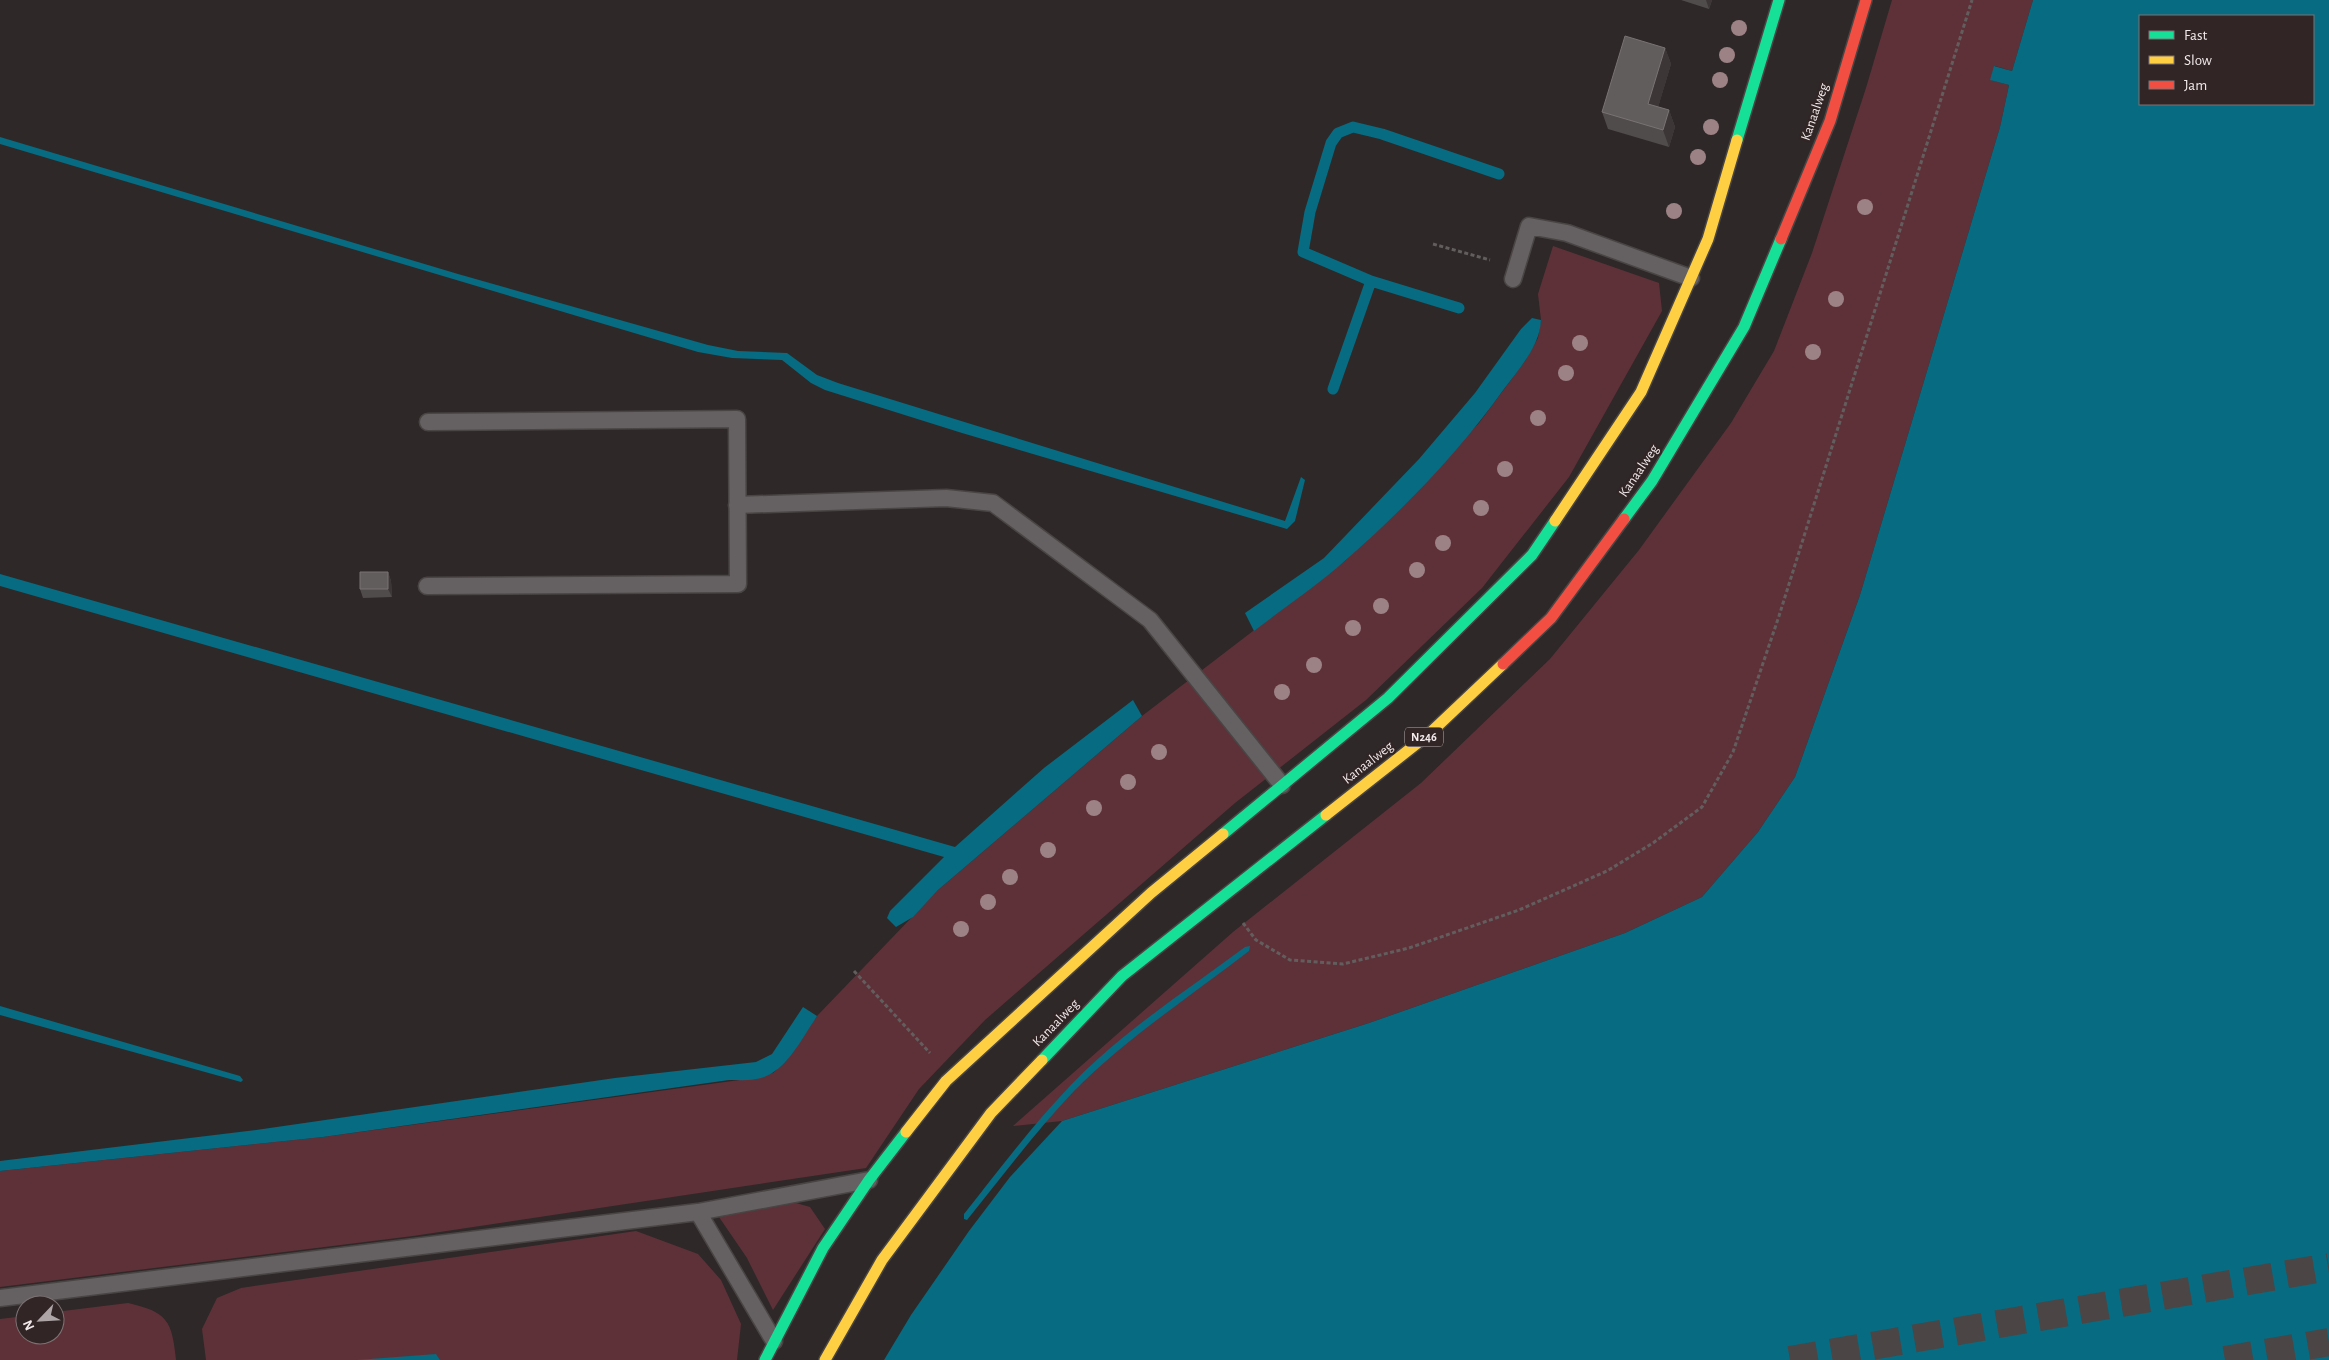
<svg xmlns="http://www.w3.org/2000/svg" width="2329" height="1360" font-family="'Alegreya Sans',sans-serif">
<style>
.green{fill:#5e3138}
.water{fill:#076b81;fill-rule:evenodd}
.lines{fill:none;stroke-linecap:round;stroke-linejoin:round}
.stream{stroke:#076b81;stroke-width:11}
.highway-tunnel{stroke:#4b4545;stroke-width:28;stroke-dasharray:28 14;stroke-linecap:butt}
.lane-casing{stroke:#4a4545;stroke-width:19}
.fast-casing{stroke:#4a4545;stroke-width:14}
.slow-casing{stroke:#4a4545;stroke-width:14}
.jam-casing{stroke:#4a4545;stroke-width:14}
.path{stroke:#635e5e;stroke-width:3;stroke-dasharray:4 2.5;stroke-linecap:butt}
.lane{stroke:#656061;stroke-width:16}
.fast{stroke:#16e098;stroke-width:11}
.slow{stroke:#ffcf43;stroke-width:11}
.jam{stroke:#f24e42;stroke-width:11}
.tree{fill:#9d8285}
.wall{fill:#514c4c}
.shaded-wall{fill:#3c3636}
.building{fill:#625d5d;stroke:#797373}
.labels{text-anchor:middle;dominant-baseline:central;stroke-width:4.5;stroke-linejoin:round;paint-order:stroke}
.shield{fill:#312526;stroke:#b8aeaf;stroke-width:1}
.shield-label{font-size:12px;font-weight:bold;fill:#f2e9ea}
.street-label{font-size:14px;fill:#f2e9ea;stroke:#312526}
</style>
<rect width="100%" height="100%" fill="#2e2828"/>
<path class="green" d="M1892 0H2033L2012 71 1995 66 1991 80 2009 85 2000 127 1860 595 1795 777 1758 832 1702 897 1625 933 1369 1023 1062 1121 1013 1126 1233 932 1421 783 1550 659 1639 550 1731 423 1774 351 1812 253 1866 88Z
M1553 246 1659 283 1662 311 1569 477 1482 588 1366 700 1235 803 985 1020 919 1089 866 1168 413 1236 0 1287V1171L323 1137 747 1079 773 1073 787 1060 817 1016 938 890 1142 716 1346 560 1479 423 1525 361 1538 338 1541 320 1538 294Z
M796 1203 810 1207 825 1229 773 1310 747 1258 719 1217Z
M636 1231 698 1254 721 1280 741 1324 737 1360H206L202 1329 217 1298 241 1288Z
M128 1303C167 1312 172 1320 176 1360H0V1319L25 1316V1335H55V1312Z"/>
<path class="water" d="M2033 0H2329V1360H884L911 1315 969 1231 1010 1177 1062 1121 1369 1023 1625 933 1702 897 1758 832 1795 777 1860 595 2000 127 2009 85 1990 80 1994 66 2012 71ZM2140 16H2313V104H2140Z
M0 137 458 274 708 345 738 351 787 353 817 375 838 383 1285 521 1301 477 1305 480 1295 521 1287 529 962 433 825 390 811 383 782 360 732 358 698 352 0 144Z
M1532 318 1541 320C1540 346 1519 369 1504 389 1459 452 1405 508 1347 559 1318 585 1285 607 1254 631L1245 613 1324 558 1419 459 1475 393 1521 329Z
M0 574 955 847 1044 768 1133 700 1142 716 938 890 913 917 896 927 887 918 890 911 944 857 0 586Z
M1250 946 1249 951C1192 995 1124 1040 1074 1091 1035 1132 1002 1177 967 1220L964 1219V1214C998 1171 1031 1127 1069 1087 1120 1033 1186 991 1245 947Z
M0 1006 240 1076 243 1080 241 1082 0 1015Z
M803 1007 817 1016 814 1021C800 1041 786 1071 761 1078 751 1081 740 1080 729 1080L323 1137 0 1171V1161L256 1130 615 1078 756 1062 772 1054Z
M436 1354 440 1360H357Z"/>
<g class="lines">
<path class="stream" d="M1371 281 1459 308
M1333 389 1371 281 1303 252 1310 212 1331 143 1338 133 1353 127 1382 134 1499 174"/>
<path class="highway-tunnel" d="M1790 1360 2329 1267
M2225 1360 2329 1342"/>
<g class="lane-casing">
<path id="lane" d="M1513 279 1529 226 1567 233 1691 278
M737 505 946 498 993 503 1150 620 1282 785
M427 586 738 584 737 419 428 422
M698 1212 774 1341
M0 1298 698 1212 869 1180"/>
</g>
<g class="fast-casing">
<path id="fast" d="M1737 140 1779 0
M1624 519 1652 481 1744 327 1781 239
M1223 834 1388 698 1532 555 1555 521
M1042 1060 1122 976 1326 815
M765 1360 823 1248 869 1180 906 1132"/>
</g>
<g class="slow-casing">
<path id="slow" d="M1555 521 1641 392 1708 239 1737 140
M1326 815 1429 734 1503 664
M906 1132 946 1081 1151 893 1223 834
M825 1360 882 1260 991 1113 1042 1060"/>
</g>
<g class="jam-casing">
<path id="jam" d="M1781 239 1830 121 1866 0
M1503 664 1551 618 1624 519"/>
</g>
<path class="path" d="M1433 244 1490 260
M1243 923 1256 940 1290 960 1343 964 1409 948 1519 910 1607 871 1653 843 1702 807 1733 752 1779 616 1972 0
M854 971 930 1053"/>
<use href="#lane" class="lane"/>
<use href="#fast" class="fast"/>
<use href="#slow" class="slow"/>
<use href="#jam" class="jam"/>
</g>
<g class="tree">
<circle cx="1739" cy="28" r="8"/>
<circle cx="1727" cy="55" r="8"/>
<circle cx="1720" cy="80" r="8"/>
<circle cx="1711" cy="127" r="8"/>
<circle cx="1698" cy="157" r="8"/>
<circle cx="1865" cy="207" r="8"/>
<circle cx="1674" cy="211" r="8"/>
<circle cx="1836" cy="299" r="8"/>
<circle cx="1580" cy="343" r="8"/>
<circle cx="1813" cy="352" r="8"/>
<circle cx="1566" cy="373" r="8"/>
<circle cx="1538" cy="418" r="8"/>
<circle cx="1505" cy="469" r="8"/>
<circle cx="1481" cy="508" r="8"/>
<circle cx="1443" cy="543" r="8"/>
<circle cx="1417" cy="570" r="8"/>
<circle cx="1381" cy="606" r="8"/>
<circle cx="1353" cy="628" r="8"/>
<circle cx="1314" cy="665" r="8"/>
<circle cx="1282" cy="692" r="8"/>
<circle cx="1159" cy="752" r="8"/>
<circle cx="1128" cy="782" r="8"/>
<circle cx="1094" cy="808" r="8"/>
<circle cx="1048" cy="850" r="8"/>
<circle cx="1010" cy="877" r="8"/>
<circle cx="988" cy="902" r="8"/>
<circle cx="961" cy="929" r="8"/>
</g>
<path class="wall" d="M1681 0H1712L1709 9Z
M1665 48 1671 64 1658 107 1669 110 1675 127 1669 147 1608 129 1602 112Z
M388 572 391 581 392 597 363 598 360 589Z"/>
<path class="shaded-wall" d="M1706 0H1712L1709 9Z
M1665 48 1671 64 1654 121 1648 104Z
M1669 110 1675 127 1669 147 1663 130Z
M388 572 391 581 392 597 388 589Z"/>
<path class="building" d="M1625 36 1665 48 1648 104 1669 110 1663 130 1602 112Z
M360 572H388V589H360Z"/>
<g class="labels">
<rect class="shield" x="1405" y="727.5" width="38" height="19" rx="4"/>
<g class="shield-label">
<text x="1424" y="737">N246</text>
</g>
<g class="street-label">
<text transform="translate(1815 112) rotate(-71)">Kanaalweg</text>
<text transform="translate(1639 471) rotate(-56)">Kanaalweg</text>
<text transform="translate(1368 763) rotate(-38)">Kanaalweg</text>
<text transform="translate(1056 1023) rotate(-46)">Kanaalweg</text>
</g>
</g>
<rect x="2139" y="15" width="175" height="90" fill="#312526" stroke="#7e7374"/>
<rect x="2149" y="31" width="25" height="8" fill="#16e098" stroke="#7e7374"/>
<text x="2184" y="40" font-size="15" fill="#f2e9ea">Fast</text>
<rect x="2149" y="56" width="25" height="8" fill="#ffcf43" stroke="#7e7374"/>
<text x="2184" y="65" font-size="15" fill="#f2e9ea">Slow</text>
<rect x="2149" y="81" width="25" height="8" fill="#f24e42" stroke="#7e7374"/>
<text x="2184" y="90" font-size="15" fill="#f2e9ea">Jam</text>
<g transform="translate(40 1320) rotate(245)"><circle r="24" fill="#312526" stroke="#7e7374"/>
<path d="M0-4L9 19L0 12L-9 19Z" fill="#ada5a6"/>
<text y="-8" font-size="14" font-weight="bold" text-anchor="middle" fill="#f2e9ea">N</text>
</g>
</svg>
